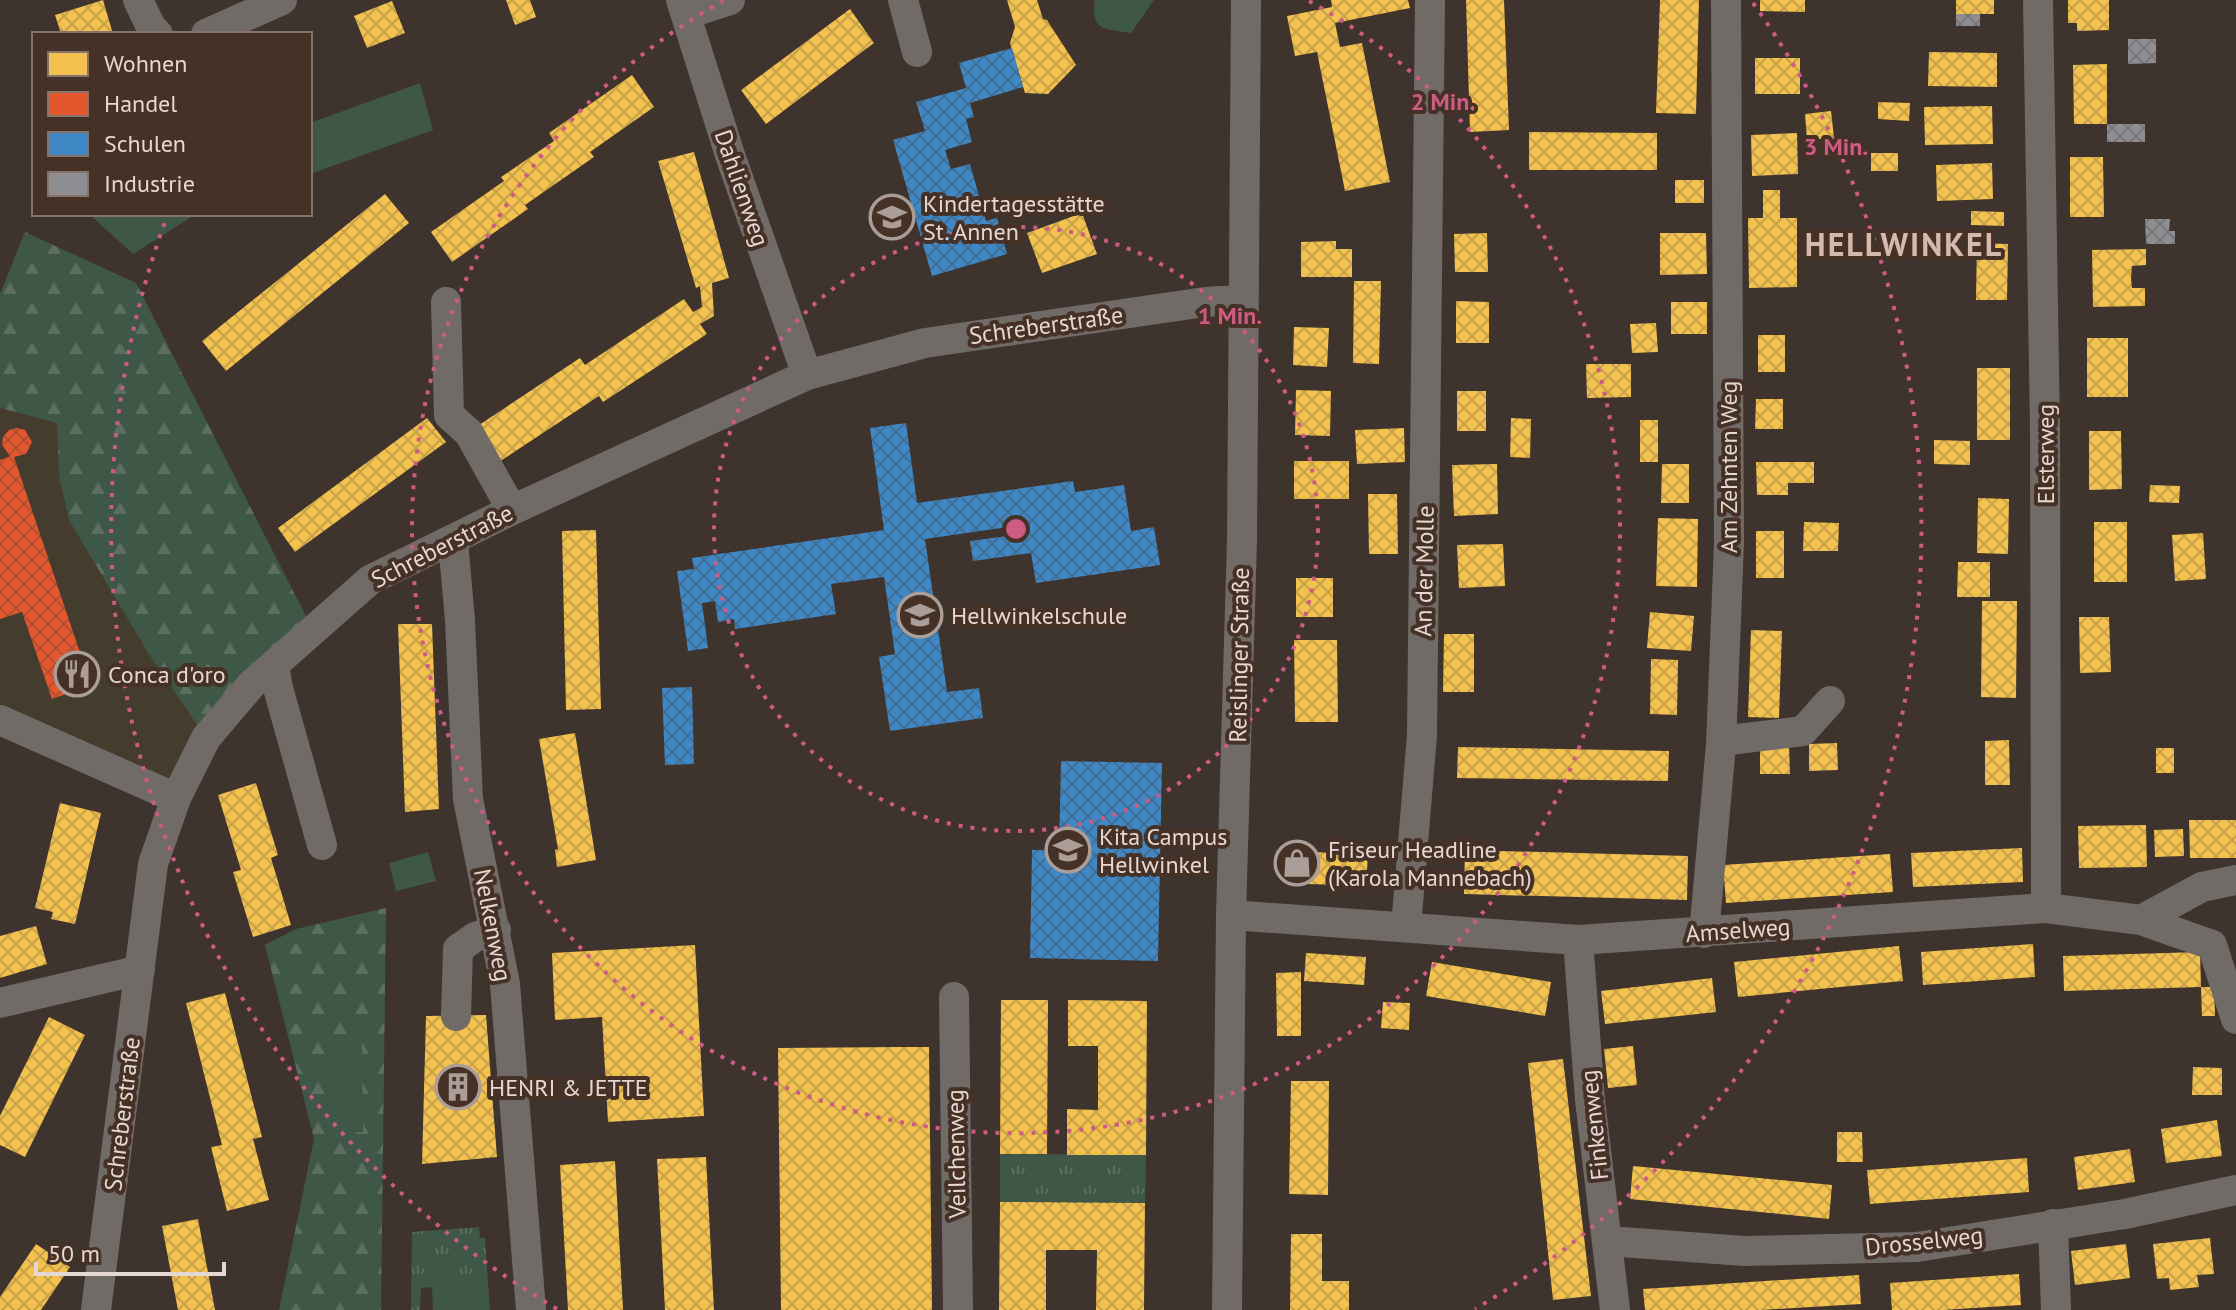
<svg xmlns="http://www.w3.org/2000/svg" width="2236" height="1310" font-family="'PT Sans',sans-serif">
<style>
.commercial{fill:#443c2c}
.grass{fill:url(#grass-tufts)}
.forest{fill:url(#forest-firs)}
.park{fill:#3f5747}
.homes{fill:url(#homes-cross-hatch)}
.shops{fill:url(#shops-cross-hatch)}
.schools{fill:url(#schools-cross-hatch)}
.industry{fill:url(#industry-cross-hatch)}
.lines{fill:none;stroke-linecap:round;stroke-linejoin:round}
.minor{stroke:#716b68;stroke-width:30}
.ring{fill:none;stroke:#ce5b84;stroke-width:4;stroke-dasharray:4 8}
.labels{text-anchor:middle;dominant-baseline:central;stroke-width:8;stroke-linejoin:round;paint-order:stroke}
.street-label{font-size:24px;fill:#e5d7d1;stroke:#463126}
.poi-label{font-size:24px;fill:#e5d7d1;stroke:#463126;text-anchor:start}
.district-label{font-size:32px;font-weight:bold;letter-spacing:2px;fill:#d4b9ac;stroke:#463126}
.centre{fill:#ce5b84;stroke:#463126;stroke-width:4}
.ring-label{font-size:24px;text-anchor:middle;font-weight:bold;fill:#ce5b84;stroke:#463126;stroke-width:8;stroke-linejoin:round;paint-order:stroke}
</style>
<defs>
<pattern id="grass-tufts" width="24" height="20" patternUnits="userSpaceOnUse" patternTransform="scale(2)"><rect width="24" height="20" fill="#3f5747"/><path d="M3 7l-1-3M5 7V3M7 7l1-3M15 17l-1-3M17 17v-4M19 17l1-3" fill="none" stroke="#5b6e60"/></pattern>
<pattern id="forest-firs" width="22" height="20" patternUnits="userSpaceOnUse" patternTransform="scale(2)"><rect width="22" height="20" fill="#3f5747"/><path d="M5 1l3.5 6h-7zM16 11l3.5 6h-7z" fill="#5b6e60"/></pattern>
<pattern id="homes-cross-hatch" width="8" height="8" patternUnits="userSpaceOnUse" patternTransform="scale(2)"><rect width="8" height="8" fill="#f2c14e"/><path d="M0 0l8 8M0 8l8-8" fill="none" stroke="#c7a14a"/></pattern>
<pattern id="shops-cross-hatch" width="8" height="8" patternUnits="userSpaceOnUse" patternTransform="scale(2)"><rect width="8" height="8" fill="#e4572e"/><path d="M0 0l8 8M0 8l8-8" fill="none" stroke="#b45033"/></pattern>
<pattern id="schools-cross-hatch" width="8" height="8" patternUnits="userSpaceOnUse" patternTransform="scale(2)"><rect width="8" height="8" fill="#3f88c5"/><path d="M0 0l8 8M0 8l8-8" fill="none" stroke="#416f96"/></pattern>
<pattern id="industry-cross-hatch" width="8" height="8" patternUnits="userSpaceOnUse" patternTransform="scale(2)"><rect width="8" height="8" fill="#8d8d92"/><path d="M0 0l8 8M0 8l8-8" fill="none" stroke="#777679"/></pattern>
</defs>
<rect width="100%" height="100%" fill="#3f332d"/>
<path class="commercial" d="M0 408 57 422 113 593 150 656 206 738 176 798 0 715Z"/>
<path class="grass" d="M1000 1154 1146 1155 1145 1203 1000 1202Z
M479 1227 480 1238H485L488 1283 421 1288 420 1310H411L412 1232Z"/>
<path class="forest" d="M25 232 136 283 313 630 206 738 150 656 69 520 59 476 57 423 0 408V294Z
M386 908 381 1310H279L314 1139 265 945 296 929Z"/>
<path class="park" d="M1095 0H1154L1131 33C1106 29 1090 32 1095 0Z
M420 83 433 130 313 173 310 166V123Z
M89 214H196L133 254Z
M428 852 436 881 396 891 389 863Z
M362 1042 363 1132H332L331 1043Z
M488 1283 490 1310H433L432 1287Z"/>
<path class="homes" d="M103 0 113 34H61L55 15Z
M506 0H530L536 17 515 25Z
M1007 0H1037L1043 19 1047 20 1076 65 1048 94 1025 93 1010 43 1015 27Z
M1331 0H1408L1410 8 1335 23 1340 47 1362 43 1390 182 1345 191 1317 52 1295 56 1287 16 1332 7Z
M1466 0H1504L1509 130 1470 132Z
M1660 0H1699L1696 114 1656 113Z
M1760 0H1805V12L1760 11Z
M1956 0H1994V14H1956Z
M2068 0H2109V30L2077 31V23H2068Z
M392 1 405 33 367 48 354 16Z
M850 9 874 43 766 124 741 90Z
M1929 52 1997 53V87L1928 86Z
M1755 58H1800V94H1755Z
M2107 64V124H2074L2073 65Z
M632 75 654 107 590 152 594 157 525 205 528 209 452 262 431 232 504 181 501 177 554 141 549 133Z
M1878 102 1910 103 1909 121 1878 119Z
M1992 106 1993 144 1925 145 1924 107Z
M1831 111 1834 138 1807 140 1805 114Z
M1529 132 1657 133V170H1529Z
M1797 133 1798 174 1752 176 1751 135Z
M694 152 729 278 712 283 714 316 700 324 707 334 603 402 599 396 499 462 476 427 580 358 585 365 684 299 693 312 702 307 700 286 696 288 658 161Z
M1871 153H1898V171H1871Z
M2070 157H2103L2104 217H2070Z
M1992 163 1993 199 1937 201 1936 165Z
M1675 180H1704V203H1675Z
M1763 190H1780V218H1797V287L1749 288 1748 218H1763Z
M385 194 409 223 226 371 202 341Z
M1971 211 2004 212V226L1971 225Z
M1082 213 1097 254 1042 273 1027 233Z
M1487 233 1488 272H1455L1454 234Z
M1660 233H1706L1707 274 1660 275Z
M1336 241V249H1352V277H1301V242Z
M1977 243 2008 244 2007 300H1976Z
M2146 249V265L2132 266 2131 278 2132 288H2145V306L2093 307 2092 250Z
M1354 281H1381L1379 364 1353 363Z
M1456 301 1489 302V343H1456Z
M1671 302H1707V334H1671Z
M1656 323 1658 352 1632 353 1630 324Z
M1294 327 1329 328 1327 367 1293 365Z
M1758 335H1785V372H1758Z
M2087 338H2128V397H2087Z
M1586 364H1631V397L1587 398Z
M1977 368H2010V440H1977Z
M1296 390 1331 391 1330 436 1295 435Z
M1457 391H1486V431H1457Z
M1756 399H1783V429H1755Z
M427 418 446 442 295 552 278 528Z
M1511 418 1531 419 1530 458 1510 457Z
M1640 420H1658V462H1640Z
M1404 428 1405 462 1357 464 1355 430Z
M2089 431H2121L2122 489 2089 490Z
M1934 440 1970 441V465L1934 464Z
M1294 461H1349V499H1294Z
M1756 462H1814V483H1788V495H1757Z
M1497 464 1498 514 1454 516 1452 465Z
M1662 464H1689V503H1661Z
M2150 485 2180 486 2179 503 2149 502Z
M1368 494H1397L1398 554H1369Z
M1978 498 2009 499 2008 554 1977 553Z
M1658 518 1698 519 1697 587 1656 586Z
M1804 522 1839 523 1838 551H1803Z
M2094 522H2127V582H2094Z
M596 530 601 709 566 710 562 531Z
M1756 531H1784V578H1756Z
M2203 533 2206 579 2175 581 2172 535Z
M1503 544 1505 586 1459 588 1457 545Z
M1958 562H1990V597H1957Z
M1296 578H1333V617H1296Z
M1982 601H2017L2016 698 1981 697Z
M1650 612 1694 616 1691 651 1647 648Z
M2079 617H2109L2111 672 2080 673Z
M398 624H432L439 809 405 812Z
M1751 630 1782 631 1779 718 1748 717Z
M1444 634H1474V692H1443Z
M1294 640H1337L1338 722H1295Z
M1651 659 1678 660 1677 715 1650 714Z
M575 733 596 860 557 867 555 850 558 849 539 739Z
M2009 740 2010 785H1985V741Z
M1837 743 1838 770 1809 771V744Z
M1760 745H1789L1790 774H1760Z
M1458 747 1669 751 1668 781 1457 778Z
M2156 748H2174V773H2156Z
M256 783 278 855 271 858 291 925 253 937 233 872 241 870 218 795Z
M60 803 101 813 75 924 51 919 53 912 35 908Z
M2189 820H2236V858H2190Z
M2146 825 2147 867 2079 868 2078 826Z
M2183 829 2184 856 2155 857 2154 830Z
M2022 848 2023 882 1913 887 1911 853Z
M1465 850 1688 856 1687 900 1464 894Z
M1309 852 1368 854 1366 886 1308 884Z
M1890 854 1893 892 1726 903 1723 865Z
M36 926 47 964 0 978V936Z
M2033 944 2035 977 1923 985 1921 952Z
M695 945 704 1116 608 1122 602 1017 555 1020 552 953Z
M1899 946 1903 981 1738 997 1734 962Z
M2200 952 2201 987 2064 991 2063 956Z
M1306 953 1366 957 1364 985 1304 981Z
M1432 962 1551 982 1545 1016 1426 996Z
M1301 972V1036H1277L1276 973Z
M1712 978 1716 1012 1605 1024 1601 991Z
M2201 987H2214L2215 1016H2202Z
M225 993 262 1137 253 1139 269 1200 227 1211 211 1147 222 1145 186 1003Z
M1001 1000H1048L1047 1154H1000Z
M1068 1000 1147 1001 1146 1155H1067V1109L1098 1110V1046H1068Z
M1383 1002 1410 1003 1409 1030 1381 1028Z
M486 1015 497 1157 422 1164 426 1016Z
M49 1017 85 1035 25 1157 0 1145V1116Z
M1633 1046 1637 1085 1608 1088 1604 1049Z
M900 1047H929L932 1310H781L778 1048Z
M1563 1059 1591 1296 1553 1300 1528 1063Z
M2193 1067 2222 1068V1095H2192Z
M1291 1081H1329L1328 1195 1289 1194Z
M2217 1120 2222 1156 2166 1163 2161 1129Z
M1837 1132H1862L1863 1162H1837Z
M2130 1149 2135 1182 2078 1190 2074 1157Z
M706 1157 714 1310H665L657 1159Z
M2027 1158 2029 1192 1870 1204 1867 1170Z
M615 1161 623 1310H568L560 1165Z
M1633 1166 1832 1185 1829 1219 1630 1199Z
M1000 1202 1145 1203 1144 1310H1096L1097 1250H1046V1310H999Z
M198 1219 215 1310H178L162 1226Z
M1291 1234H1322V1281H1349V1310H1290Z
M2210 1238 2214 1274 2197 1275 2199 1287 2170 1290 2169 1278 2157 1279 2153 1244Z
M36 1244 70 1267 41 1310H0V1297Z
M2126 1244 2130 1278 2075 1285 2071 1251Z
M2019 1274 2021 1305 1943 1310H1892L1890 1283Z
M1859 1275 1861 1304 1761 1310H1645L1643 1289Z"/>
<path class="shops" d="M17 428 25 430 32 442 26 454 14 457 91 685 52 699 22 612 0 619V460L10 456 2 445 3 437 9 430Z"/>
<path class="schools" d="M1012 48 1023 87 970 103 974 117 966 119 972 142 945 150 951 169 970 164 986 221 997 218 1007 254 932 276 893 140 925 131 916 102 966 88 959 63Z
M906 423 917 503 1073 481 1075 492 1124 485 1131 531 1154 527 1160 565 1036 583 1031 553 973 561 970 541 1029 533 1028 524 925 539 947 692 979 688 983 718 890 731 879 657 895 654 884 577 831 584 836 614 735 629 734 619 718 622 715 601 702 603 708 648 688 651 677 571 694 569 692 558 884 530 870 428Z
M692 687 694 764 665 765 662 688Z
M1061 761 1162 763 1158 961 1030 958 1032 850H1059Z"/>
<path class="industry" d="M1956 14H1980V26H1956Z
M2128 39H2156V63L2128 64Z
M2107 124H2145V142H2107Z
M2145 219H2170L2169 231H2175V244H2146Z"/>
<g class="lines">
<path class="minor" d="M138 0 151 27 158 34
M681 0 730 155 807 375
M903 0 917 52
M2038 0 2045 429 2046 908
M687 14 730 0
M206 34 282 0
M446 302 449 415 469 433 512 510
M453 541 460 620 468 799 505 984 531 1310
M274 665 278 688 322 845
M0 720 176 798
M1721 741 1803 731 1830 701
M1231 915 1578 940 2046 908 2141 920 2212 945 2236 1019
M2141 920 2202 887 2236 880
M1406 927 1422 735 1430 0
M1704 933 1721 745 1729 543 1726 0
M1578 940 1590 1100 1615 1310
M954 997 958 1310
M0 1003 140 970
M456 1016 458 949 475 937 496 930
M2053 1224 2056 1310
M1608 1241 1744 1251 1917 1247 2125 1214 2236 1190
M96 1310 153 864 176 798 206 738 251 685 370 580 512 510 807 375 925 343 1205 302 1242 300
M1227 1310 1231 915 1242 540 1246 0"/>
</g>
<g class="ring">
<circle cx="1016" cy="529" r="302"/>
<path d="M1309 1A604 604 0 1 1 723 1"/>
<path d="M557 1309A905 905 0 0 1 166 219M1753 3A905 905 0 0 1 1475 1309"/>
</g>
<defs>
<g id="school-ring" transform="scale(2.3)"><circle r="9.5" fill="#463126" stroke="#ab9e98" stroke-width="1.5"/><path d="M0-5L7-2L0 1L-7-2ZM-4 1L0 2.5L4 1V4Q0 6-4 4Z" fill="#ab9e98"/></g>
<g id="restaurant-ring" transform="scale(2.3)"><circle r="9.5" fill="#463126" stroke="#ab9e98" stroke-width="1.5"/><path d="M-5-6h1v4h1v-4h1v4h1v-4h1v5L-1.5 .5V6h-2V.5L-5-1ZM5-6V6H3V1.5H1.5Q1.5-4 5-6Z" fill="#ab9e98"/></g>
<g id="shop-ring" transform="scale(2.3)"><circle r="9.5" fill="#463126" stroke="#ab9e98" stroke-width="1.5"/><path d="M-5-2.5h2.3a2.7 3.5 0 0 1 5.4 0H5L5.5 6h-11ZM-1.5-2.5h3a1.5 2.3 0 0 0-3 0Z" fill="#ab9e98"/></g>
<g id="building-ring" transform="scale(2.3)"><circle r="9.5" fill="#463126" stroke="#ab9e98" stroke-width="1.5"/><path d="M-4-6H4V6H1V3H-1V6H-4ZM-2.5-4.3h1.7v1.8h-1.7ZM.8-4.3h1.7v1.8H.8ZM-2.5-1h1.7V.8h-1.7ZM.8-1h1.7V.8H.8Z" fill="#ab9e98"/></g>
</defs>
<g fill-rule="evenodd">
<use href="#school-ring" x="892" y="217"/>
<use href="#school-ring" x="920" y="615"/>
<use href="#restaurant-ring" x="77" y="674"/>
<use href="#school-ring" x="1068" y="850"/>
<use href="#shop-ring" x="1297" y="863"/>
<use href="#building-ring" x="458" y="1087"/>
</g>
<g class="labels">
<g class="street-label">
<text transform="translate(742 188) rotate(71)">Dahlienweg</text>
<text transform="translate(1046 325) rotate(-8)">Schreberstraße</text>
<text transform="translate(2045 454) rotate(-90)">Elsterweg</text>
<text transform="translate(1728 467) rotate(-90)">Am Zehnten Weg</text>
<text transform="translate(442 546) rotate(-27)">Schreberstraße</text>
<text transform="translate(1424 571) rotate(-89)">An der Molle</text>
<text transform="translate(1239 655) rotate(-89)">Reislinger Straße</text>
<text transform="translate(493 925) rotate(79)">Nelkenweg</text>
<text transform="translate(1738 930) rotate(-4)">Amselweg</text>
<text transform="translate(122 1114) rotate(-83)">Schreberstraße</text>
<text transform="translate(1594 1125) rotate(-96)">Finkenweg</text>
<text transform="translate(956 1154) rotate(-91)">Veilchenweg</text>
<text transform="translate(1924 1241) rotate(-6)">Drosselweg</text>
</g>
<g class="poi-label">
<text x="923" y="203">Kindertagesstätte<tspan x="923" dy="28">St. Annen</tspan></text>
<text x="951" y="615">Hellwinkelschule</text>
<text x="108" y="674">Conca d'oro</text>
<text x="1099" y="836">Kita Campus<tspan x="1099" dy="28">Hellwinkel</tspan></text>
<text x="1328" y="849">Friseur Headline<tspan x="1328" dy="28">(Karola Mannebach)</tspan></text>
<text x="489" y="1087">HENRI &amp; JETTE</text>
</g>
<g class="district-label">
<text x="1904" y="244">HELLWINKEL</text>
</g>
</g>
<circle cx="1016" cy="529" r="12" class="centre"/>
<g class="ring-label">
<text x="1443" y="110">2 Min.</text>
<text x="1836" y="155">3 Min.</text>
<text x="1230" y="324">1 Min.</text>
</g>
<rect x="32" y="32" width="280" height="184" fill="#463126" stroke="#86736a" stroke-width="2"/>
<rect x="48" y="52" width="40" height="24" fill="#f2c14e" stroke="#86736a" stroke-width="2"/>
<text x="104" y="72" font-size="24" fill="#e5d7d1">Wohnen</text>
<rect x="48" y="92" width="40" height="24" fill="#e4572e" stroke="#86736a" stroke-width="2"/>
<text x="104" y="112" font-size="24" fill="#e5d7d1">Handel</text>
<rect x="48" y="132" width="40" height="24" fill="#3f88c5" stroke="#86736a" stroke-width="2"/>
<text x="104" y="152" font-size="24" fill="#e5d7d1">Schulen</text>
<rect x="48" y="172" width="40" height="24" fill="#8d8d92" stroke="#86736a" stroke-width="2"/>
<text x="104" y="192" font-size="24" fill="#e5d7d1">Industrie</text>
<path d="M36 1262v12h188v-12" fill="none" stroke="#e5d7d1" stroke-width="4"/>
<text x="48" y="1262" font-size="24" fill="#e5d7d1" stroke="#463126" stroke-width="6" paint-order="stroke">50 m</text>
</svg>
